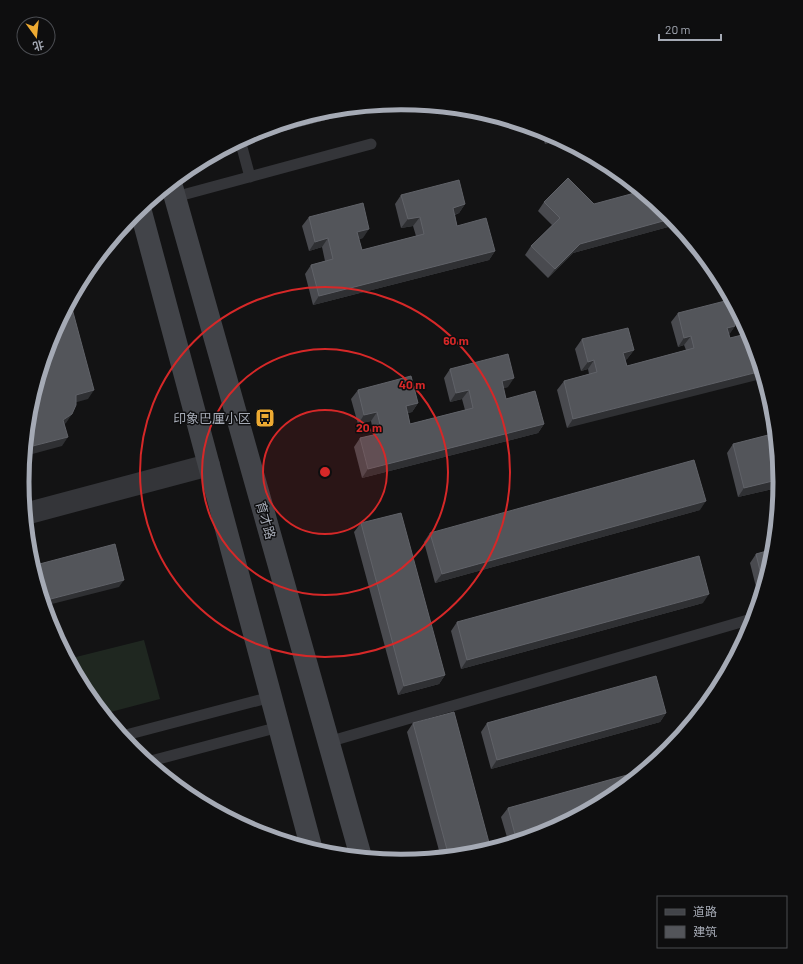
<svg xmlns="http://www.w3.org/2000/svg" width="803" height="964" font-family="Barlow,'Noto Sans SC',sans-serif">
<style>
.pitch{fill:#1f2720}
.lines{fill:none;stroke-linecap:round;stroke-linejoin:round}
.service{stroke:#343539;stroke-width:11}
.minor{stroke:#343539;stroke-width:22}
.secondary{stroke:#424449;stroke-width:22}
.wall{fill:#494a4f}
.shaded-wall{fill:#2f3033}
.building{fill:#53555a;stroke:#606268}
.ring{fill:none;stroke:#d62828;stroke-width:2}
.labels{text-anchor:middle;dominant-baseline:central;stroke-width:3;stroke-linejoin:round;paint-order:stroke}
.poi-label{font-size:13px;fill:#a5aab5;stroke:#0e0e0f;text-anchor:end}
.street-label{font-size:13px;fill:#a5aab5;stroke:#0e0e0f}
.rim{fill:none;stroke:#a5aab5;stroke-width:5}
.centre{fill:#d62828;stroke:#0e0e0f;stroke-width:2}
.ring-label{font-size:12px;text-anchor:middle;font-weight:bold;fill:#d62828;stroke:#0e0e0f;stroke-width:3;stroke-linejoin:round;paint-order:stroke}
</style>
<rect width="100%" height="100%" fill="#131314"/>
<path class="pitch" d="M144 640 160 699 103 714 86 693 68 659Z"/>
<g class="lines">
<path class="service" d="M240 140 250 177
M175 197 371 144
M122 736 271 697
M328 742 748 620 751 630
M147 762 279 727"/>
<path class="minor" d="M25 514 209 465"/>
<path class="secondary" d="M171 183 361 857
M140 208 312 850"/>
</g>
<path class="wall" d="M356 107 352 113 261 137 260 130 328 110Z
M541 130 547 131 562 139 545 144Z
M401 195 465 204 459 213 455 215 457 226 495 251 489 260 313 305 305 274 311 265 325 261 322 247 309 251 302 226 309 217 363 238 359 239 362 250 416 236 413 226 401 228 395 204Z
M544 202 594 204 670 214 679 224 573 253 548 278 525 255 531 246 552 225 538 211Z
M678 313 735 326 729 334 567 428 557 390 564 381 589 374 588 369 581 371 575 349 582 339 634 350 627 359 625 360 627 366 686 350 684 345 678 347 671 322Z
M450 369 508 387 503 388 506 399 544 424 538 433 362 478 354 447 360 438 374 435 371 421 358 424 351 399 358 390 418 403 412 412 408 413 410 424 465 410 462 399 450 402 444 378Z
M733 444 781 482V487L738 497 727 453Z
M700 510 435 583 424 542 430 533Z
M361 523 445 675 439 684 398 695 354 532Z
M756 554 774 556 760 603 750 563Z
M703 603 461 669 451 631 457 622Z
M666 713 660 722 491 769 481 732 487 723Z
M413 723 475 854 441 858 407 732Z
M508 808 547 833 509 844 501 817Z"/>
<path class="shaded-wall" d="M354 107H356L352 113 261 137 266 130Z
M555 136 562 139 545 144 550 137Z
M465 204 459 213 447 217 453 208Z
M420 217 413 226 401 228 408 219Z
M674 218 679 224 573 253 548 278 555 269 580 244Z
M369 229 363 238 351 241 357 232Z
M328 238 322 247 309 251 315 242Z
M495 251 489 260 313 305 319 296Z
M735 326 729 335 727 328Z
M691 336 684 345 678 347 684 338Z
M634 350 627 359 617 362 623 353Z
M594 360 588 369 581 371 588 362Z
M762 371 765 378 567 428 573 419Z
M514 378 508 387 495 390 502 381Z
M94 390 88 399 70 404 76 395Z
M469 390 462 399 450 402 456 393Z
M418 403 412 412 399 415 406 406Z
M377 412 371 421 358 424 364 415Z
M72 414 66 423 57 429 63 420Z
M544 424 538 433 362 478 368 469Z
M68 437 62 446 25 456V448Z
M781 479V487L738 497 744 488Z
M706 501 700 510 435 583 442 574Z
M124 580 119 587 44 606 43 601Z
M709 594 703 603 461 669 467 660Z
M445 675 439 684 398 695 404 686Z
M666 713 660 722 491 769 497 760Z"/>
<path class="building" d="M354 107 266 130V128L328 110Z
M549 133 555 136 550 137Z
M568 178 594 204 642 191 670 214 674 218 580 244 555 269 531 246 560 218 544 202Z
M459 180 465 204 453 208 457 226 486 218 495 251 319 296 311 265 333 259 328 238 315 242 309 217 363 203 369 229 357 232 362 250 424 234 420 217 408 219 401 195Z
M729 300 735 326 727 328 730 338 750 333 752 337 762 371 573 419 564 381 597 372 594 360 588 362 582 339 628 328 634 350 623 353 627 366 694 348 691 336 684 338 678 313Z
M70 301 94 390 76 395V405L72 414 63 420 68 437 25 448 29 408 51 337Z
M508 354 514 378 502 381 506 399 535 391 544 424 368 469 360 438 382 433 377 412 364 415 358 390 411 376 418 403 406 406 410 424 473 408 469 390 456 393 450 369Z
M776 433 781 479 744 488 733 444Z
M694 460 706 501 442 574 430 533Z
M401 513 445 675 404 686 361 523Z
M115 544 124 580 43 601 32 566Z
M774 549V556L764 587 756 554Z
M699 556 709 594 467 660 457 622Z
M656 676 666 713 497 760 487 723Z
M454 712 491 850 475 854 449 857 413 723Z
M645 770 612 798 547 833 517 842 508 808Z"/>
<circle cx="325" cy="472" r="62" fill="#d62828" fill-opacity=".12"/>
<g class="ring">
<circle cx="325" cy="472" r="62"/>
<circle cx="325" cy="472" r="123"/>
<circle cx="325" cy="472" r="185"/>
</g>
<defs>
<g id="bus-square" transform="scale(1)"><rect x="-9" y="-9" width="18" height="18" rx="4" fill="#edaa32" stroke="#0e0e0f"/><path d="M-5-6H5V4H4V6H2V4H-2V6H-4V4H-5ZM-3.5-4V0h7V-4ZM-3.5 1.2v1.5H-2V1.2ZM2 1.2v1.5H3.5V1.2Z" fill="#111"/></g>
</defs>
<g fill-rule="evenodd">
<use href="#bus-square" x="265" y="418"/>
</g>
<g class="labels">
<g class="poi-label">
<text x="251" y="418">印象巴厘小区</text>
</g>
<g class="street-label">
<text transform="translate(266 520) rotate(74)">育才路</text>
</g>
</g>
<path d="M0 0H803V964H0ZM29 482a372 372 0 1 1 744 0a372 372 0 1 1-744 0Z" fill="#0e0e0f" fill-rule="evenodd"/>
<path class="rim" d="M29 482a372 372 0 1 1 744 0a372 372 0 1 1-744 0Z"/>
<circle cx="325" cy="472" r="6" class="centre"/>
<g class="ring-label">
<text x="456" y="345">60 m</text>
<text x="412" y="389">40 m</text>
<text x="369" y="432">20 m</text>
</g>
<rect x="657" y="896" width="130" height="52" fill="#0e0e0f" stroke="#4a4c51"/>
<rect x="665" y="909" width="20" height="6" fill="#424449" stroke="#4a4c51"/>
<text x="693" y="916" font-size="12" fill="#a5aab5">道路</text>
<rect x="665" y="926" width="20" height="12" fill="#53555a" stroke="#4a4c51"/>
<text x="693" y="936" font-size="12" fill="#a5aab5">建筑</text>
<g transform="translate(36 36) rotate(165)"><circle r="19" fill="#0e0e0f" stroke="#4a4c51"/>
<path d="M0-3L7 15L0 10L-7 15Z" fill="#edaa32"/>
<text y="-6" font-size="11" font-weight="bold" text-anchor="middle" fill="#a5aab5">北</text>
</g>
<path d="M659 34v6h62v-6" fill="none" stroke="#a5aab5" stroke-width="2"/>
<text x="665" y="34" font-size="12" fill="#a5aab5" stroke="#0e0e0f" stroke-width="3" paint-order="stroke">20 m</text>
</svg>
